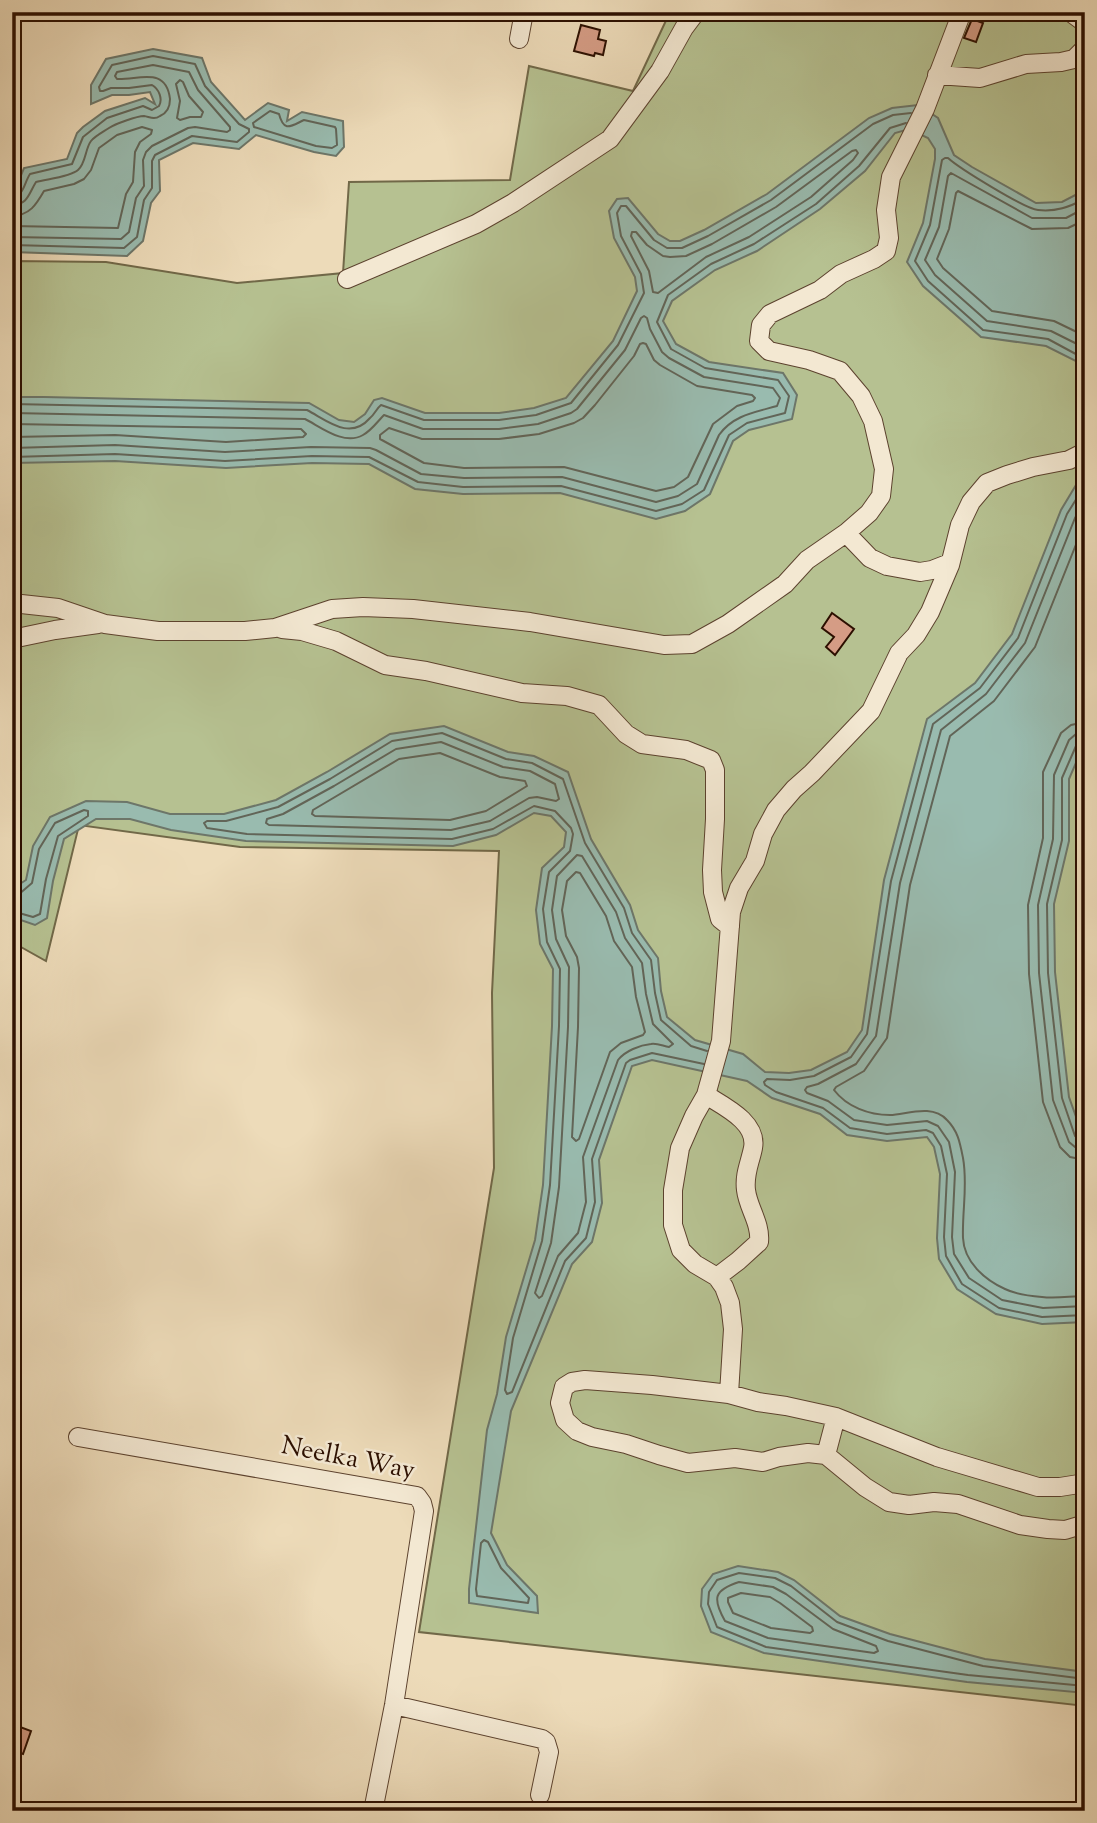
<svg xmlns="http://www.w3.org/2000/svg" width="1097" height="1823" font-family="'Sorts Mill Goudy',serif">
<style>
.green{fill:#b6c191;stroke:#716848;stroke-width:2}
.water{fill:#99bbaf;stroke:#6d7669;stroke-width:2}
.lines{fill:none;stroke-linecap:round;stroke-linejoin:round}
.shore{stroke:#626558;stroke-width:2}
.building{fill:#d59c85;stroke:#2c0f00;stroke-width:2}
.minor-casing{stroke:#5c422e;stroke-width:20}
.minor{stroke:#f3e8d2;stroke-width:18}
.labels{text-anchor:middle;dominant-baseline:central;stroke-width:5;stroke-linejoin:round;paint-order:stroke}
.street-label{font-size:26px;fill:#2c0f00;stroke:#f3e8d2}
</style>
<rect width="100%" height="100%" fill="#eddbb9"/>
<filter id="stains"><feTurbulence type="fractalNoise" baseFrequency=".00286" numOctaves="4"/><feColorMatrix values="0 0 0 0 .2 0 0 0 0 .09 0 0 0 0 .02 0 0 0 .5 -.17"/></filter>
<radialGradient id="worn" r=".72"><stop offset=".6" stop-color="#630" stop-opacity="0"/><stop offset="1" stop-color="#630" stop-opacity=".3"/></radialGradient>
<path class="green" d="M670 12H1085V1706L419 1632 494 1168 492 993 499 851 240 847 79 825 46 961 12 942V261L106 262 237 283 343 273 349 182 510 180 529 66 633 91Z"/>
<path class="water" d="M153 49 202 58 211 82 245 120 268 103 289 110 287 121 302 112 343 121 344 147 336 156 314 152 256 135 239 149 193 143 159 160 160 191 151 203 143 241 127 256 12 252V197L24 168 67 159 77 133 83 127 105 111 145 98 155 104 150 92 129 95H112L91 104V85L106 59Z
M918 105 938 118 954 155 972 167 1036 203 1062 202 1085 190V368L1078 362 1046 346 981 337 923 286 907 262 923 223 935 159V149L928 138 909 129 895 133 865 171 820 209 757 251 715 270 672 301 663 321 676 344 709 362 783 373 797 395 792 419 749 430 733 441 710 494 685 511 656 519 560 493 463 494 415 489 369 464 312 463 226 468 115 461 12 463V397H44L309 403 339 420 354 422 365 414 374 400 382 398 425 413H499L534 408 566 398 613 341 637 291 635 277 614 238 609 211 617 199 628 198 658 234 670 241H680L704 230 767 194 869 118 892 108Z
M1085 477V742L1069 779V841L1054 904 1055 972 1069 1097 1085 1142V1322L1042 1324 996 1314 957 1289 939 1259 937 1238 940 1174 934 1147 927 1137 887 1141 847 1135 820 1114 772 1098 747 1081 652 1060 632 1066 599 1160 602 1203 592 1242 572 1264 511 1411 491 1533 507 1565 537 1596 538 1613 469 1603V1589L487 1430 497 1394 506 1337 535 1240 543 1185 552 1026 553 969 540 944 536 910 542 868 564 847 566 832 551 816 534 813 496 835 453 846 246 841 171 830 130 819H96L64 839 53 881 47 918 35 925 12 917V889L26 880 33 846 50 817 86 801 127 802 170 814H224L276 800 327 772 390 734 444 726 508 752 534 756 568 772 591 839 630 905 638 930 658 958 661 991 667 1017 695 1040 743 1054 765 1072 789 1073 811 1070 847 1052 862 1030 884 880 927 719 975 683 1012 634 1061 510 1079 480Z
M738 1566 778 1572 794 1580 840 1616 890 1634 985 1659 1085 1672V1693L967 1682 764 1653 711 1632 701 1606 702 1589 713 1574Z"/>
<g class="lines">
<path class="shore" d="M180 80 183 82 189 96 203 112 201 117H190L180 120 177 118 180 101 176 84Z
M270 111 279 114C284 133 291 126 304 120L335 127 336 129 337 145 332 148 316 146 254 127 253 123Z
M852 151 856 150 858 153 853 160 811 197 749 237 706 257 658 293 653 292 649 271 631 236 632 232H636L647 245 663 256 670 257 686 256 712 244 776 207Z
M12 197C24 196 24 183 30 174L72 164 83 137 107 118 143 106 152 110 159 106C163 99 159 89 152 85L129 88H111L103 91H100L99 87 112 65 153 56 195 64 205 86 239 124 249 129V132L237 142 192 136 155 155 152 161V188L144 200 137 237 124 248 12 245
M1085 199C1069 207 1056 212 1038 210 1025 209 959 168 948 158H945L942 160 930 225 915 261 928 281 983 330 1048 339 1085 359
M12 205C28 205 29 193 36 182 47 179 70 177 78 170 86 163 85 149 91 141 95 136 103 132 109 128 115 124 137 116 144 116 150 117 154 120 160 116 167 113 170 106 170 99 166 66 139 80 117 79L115 76 117 72 153 65 189 72 198 90 230 127V130L227 132 195 127 188 128 152 146 146 152 143 160 144 186 136 198 129 232 121 239 12 237
M1085 208 1066 218H1032L951 173 948 176 939 227 925 260 935 275 987 321 1051 331 1085 348
M12 216C30 215 36 205 44 191L74 184 84 179 91 170 99 148 117 135 142 127 152 130 151 134 140 142 135 152 133 182 126 194 118 228 12 226
M1085 220 1068 228 1032 229 958 191 956 193 949 229 937 259 943 268 992 311 1054 321 1085 336
M643 343 646 344 654 360 660 365 697 386 752 395 755 398 753 401 737 406 713 424 688 477 674 487 656 491 564 467 464 468 424 463 380 439V435L389 428 422 439H499L539 434 574 423 583 418 595 405 634 356 640 344Z
M12 404 307 410C328 421 350 441 370 418 375 414 376 409 381 405L424 420H499L536 415 571 403 618 345 644 293 641 274 621 236 617 213 621 206H626L654 240 667 248H682L708 236 771 200 873 124 893 115 911 113
M12 413 305 419C321 427 344 446 363 435 372 430 377 422 384 415L423 429H499L538 424 571 413 577 409 625 350 641 318 644 316 647 318 650 329 662 352 669 358 704 377 773 388 780 398 777 406C756 412 733 415 719 435L697 484 678 496 656 502 562 477 464 478 421 474 376 450 370 448 311 447 225 452 115 445 12 448
M12 424 301 429 306 434 303 437 226 442 115 435 12 437
M12 457 115 454 225 461 312 456 369 457 418 482 463 487 561 486 656 511 682 504 704 490 729 435 747 423 785 413 789 396 778 380 705 368 671 349 657 322 668 295 711 264 754 244 816 204 859 166 890 128 906 123
M1085 485 1067 514 1018 638 980 688 933 724 891 881 867 1034 851 1057 814 1076 790 1080 767 1079 764 1082 765 1085 776 1092 823 1108 850 1128 887 1134 926 1130 933 1133 941 1146 947 1174 944 1237 946 1256 962 1284 999 1308 1042 1317 1085 1315
M1085 501 1075 518 1025 643 986 694 941 730 900 883 876 1036 856 1064 818 1084 807 1087 805 1090 807 1093 828 1101 854 1120 887 1125 927 1121 938 1126 949 1142 955 1172 952 1237 954 1254 969 1278 1002 1300 1043 1308 1085 1306
M1085 522 1035 647 994 701 950 736 910 885 887 1038 864 1071 836 1087 834 1090C847 1107 869 1115 890 1115 908 1114 932 1104 947 1120 958 1131 960 1143 963 1158 968 1185 962 1211 963 1238 964 1262 985 1280 1005 1289 1015 1294 1031 1296 1042 1297 1056 1299 1071 1296 1085 1296
M1085 722 1071 725 1061 733 1043 772V838L1028 905 1029 974 1043 1102 1060 1147 1070 1157 1085 1160
M1085 733 1076 734 1069 740 1054 775 1053 839 1038 905 1039 973 1053 1100 1069 1142 1075 1147 1085 1149
M441 742 503 767 530 771 555 784 559 799 556 801 537 797 529 798 490 821 451 830 269 825 266 823 267 819 283 814 334 786 396 749Z
M1085 742H1079L1076 746 1062 778V840L1047 904 1048 973 1062 1098 1075 1136 1079 1139 1085 1140
M440 753 500 777 525 781 527 786 486 811 450 820 315 816 312 814 313 810 399 759Z
M577 855 582 856 616 912 625 938 642 963 646 994 653 1024 673 1044 669 1047C663 1046 657 1043 651 1044 640 1045 625 1051 618 1060L583 1157 586 1202 578 1233 558 1256 542 1296 539 1298 535 1293 551 1243 559 1187 568 1027 569 967 556 939 552 910 557 876Z
M576 872 580 873 606 916 614 941 632 967 636 997 645 1032 643 1035 621 1043 610 1052 579 1139 576 1141 572 1137 578 1027 579 968 577 957 566 936 562 910 567 881Z
M12 896 18 895 32 883 39 849 55 823 84 810 88 811V816L58 836 46 879 40 914 33 917 12 911
M704 1064 652 1053 630 1060 626 1063 592 1159 595 1202 586 1238 565 1261 512 1392 507 1394 505 1390 513 1338 542 1241 550 1185 559 1026 560 969 547 942 543 909 549 872 570 851 573 834 571 828 555 811 534 806 493 829 452 839 247 834 207 828 204 823 207 821H226L278 807 330 779 392 741 442 733 506 759 532 763 563 779 585 843 624 908 632 933 651 960 655 993 661 1020 691 1046 707 1051
M484 1540 488 1542 501 1568 529 1598 528 1603 477 1596 476 1589 481 1543Z
M739 1582 773 1587 786 1594 833 1629 876 1646 878 1651 874 1653 768 1638 725 1621C712 1598 714 1590 739 1582Z
M741 1593 770 1597 780 1603 812 1627 813 1631 810 1633 771 1628 733 1613 728 1602V1598Z
M1085 1679 983 1666 888 1641 837 1622 791 1586 775 1578 739 1573 717 1580 709 1592 708 1604 717 1627 766 1647 968 1675 1085 1686"/>
</g>
<path class="building" d="M972 19 983 23 976 42 964 38Z
M581 25 600 30 598 39 606 41 603 55 595 53 594 56 574 51Z
M832 613 854 629 835 655 826 647 834 637 822 628Z
M12 1724 31 1731 23 1754 12 1750Z"/>
<g class="lines">
<g class="minor-casing">
<path id="minor" d="M1070 12 1085 23
M519 39 524 12
M937 75 980 78 1026 64 1061 62 1074 59 1085 48
M347 279 476 224 513 203 610 139 660 71 684 28 696 12
M846 533 870 558 887 566 920 572 932 570 950 563
M12 603 58 608 105 624 158 631H245L275 628 332 609 363 607 413 609 530 622 664 645 692 644 728 624 785 584 807 560 846 533 869 513 881 496 884 469 873 421 861 396 840 371 809 360 769 351 759 341 761 325 770 314 820 290 841 274 874 259 886 251 889 238 886 210 891 177 925 109 962 12
M282 629 302 631 336 641 385 665 426 671 522 693 567 696 599 705 626 734 642 744 686 750 711 760 715 770V819L712 870 713 892 720 919 730 927
M12 639 55 630 98 624
M706 1095C723 1106 758 1122 753 1148 750 1163 744 1174 746 1190 748 1208 761 1223 759 1242L738 1261 717 1277
M729 1394 733 1329 730 1303 724 1287 717 1277 695 1264 681 1250 673 1225V1190L680 1148 694 1116 706 1095 721 1041 731 912 739 888 755 861 763 834 776 810 794 789 812 773 871 711 899 653 916 635 930 612 950 565 960 525 971 502 987 483 1007 475 1033 467 1069 460 1085 452
M78 1437 417 1496 422 1503 424 1511 394 1705 373 1811
M826 1455 836 1417
M1085 1483 1060 1487H1038L937 1457 836 1417 786 1406 758 1402 729 1394 652 1385 585 1380 572 1382 564 1387 560 1403 565 1420 577 1431 592 1437 626 1444 659 1455 688 1463 735 1458 763 1462 779 1457 808 1453 826 1455 865 1487 889 1502 909 1505 934 1502 958 1504 1020 1525 1048 1529 1065 1530 1085 1524
M394 1705 542 1739 546 1742 549 1752 540 1795"/>
</g>
<use href="#minor" class="minor"/>
</g>
<g class="labels">
<g class="street-label">
<text transform="translate(348 1459) rotate(11)">Neelka Way</text>
</g>
</g>
<rect width="1097" height="1823" fill="none" stroke="#eddbb9" stroke-width="42"/>
<rect x="14" y="14" width="1069" height="1795" fill="none" stroke="#2c0f00" stroke-width="3.5"/>
<rect x="21" y="21" width="1055" height="1781" fill="none" stroke="#2c0f00" stroke-width="2"/>
<rect width="100%" height="100%" filter="url(#stains)"/>
<rect width="100%" height="100%" fill="url(#worn)"/>
</svg>
